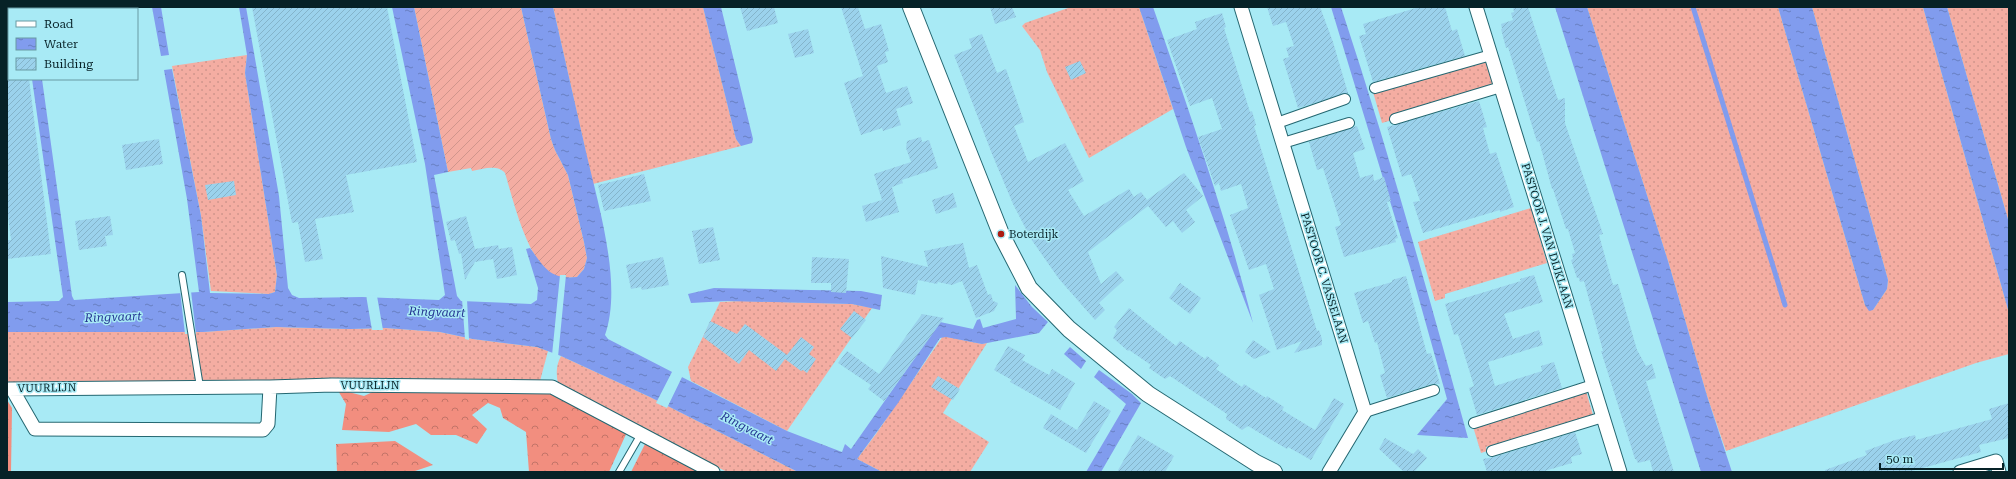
<svg xmlns="http://www.w3.org/2000/svg" width="2016" height="479" font-family="'Roboto Serif',serif">
<style>
.grass{fill:url(#grass-dots)}
.forest{fill:url(#forest-crowns)}
.garden{fill:url(#garden-furrows)}
.water{fill:url(#water-ripples)}
.pier{fill:#a8eaf5}
.lines{fill:none;stroke-linecap:round;stroke-linejoin:round}
.stream{stroke:#819cee;stroke-width:5}
.building{fill:url(#building-hatch)}
.service-casing{stroke:#246771;stroke-width:8}
.pedestrian-casing{stroke:#246771;stroke-width:12}
.minor-casing{stroke:#246771;stroke-width:15}
.tertiary-casing{stroke:#246771;stroke-width:18}
.service{stroke:#fff;stroke-width:6}
.pedestrian{stroke:#fff;stroke-width:10}
.minor{stroke:#fff;stroke-width:13}
.tertiary{stroke:#fff;stroke-width:16}
.poi-dot{fill:#ac1c12;stroke:#a8eaf5;stroke-width:1.5}
.labels{text-anchor:middle;dominant-baseline:central;stroke-width:3;stroke-linejoin:round;paint-order:stroke}
.poi-label{font-size:11px;fill:#072227;stroke:#a8eaf5;text-anchor:start}
.street-label{font-size:11px;fill:#072227;stroke:#a8eaf5}
.water-label{font-size:12px;font-style:italic;fill:#233391;stroke:#a8eaf5}
</style>
<defs>
<pattern id="grass-dots" width="8" height="8" patternUnits="userSpaceOnUse"><rect width="8" height="8" fill="#f4ada2"/><path d="M2 2h.1M6 6h.1" fill="none" stroke="#d0958c" stroke-width="1.8" stroke-linecap="round"/></pattern>
<pattern id="forest-crowns" width="20" height="18" patternUnits="userSpaceOnUse"><rect width="20" height="18" fill="#f28e7f"/><path d="M2 6a3 3 0 1 1 6 0M12 15a3 3 0 1 1 6 0" fill="none" stroke="#c27468"/></pattern>
<pattern id="garden-furrows" width="10" height="10" patternUnits="userSpaceOnUse"><rect width="10" height="10" fill="#f4ada2"/><path d="M-1 1l2-2M0 10L10 0M9 11l2-2" fill="none" stroke="#d0958c"/></pattern>
<pattern id="water-ripples" width="26" height="14" patternUnits="userSpaceOnUse"><rect width="26" height="14" fill="#819cee"/><path d="M2 4q2-2 4 0t4 0M15 11q2-2 4 0t4 0" fill="none" stroke="#687fc1"/></pattern>
<pattern id="building-hatch" width="6" height="6" patternUnits="userSpaceOnUse"><rect width="6" height="6" fill="#9bd2ec"/><path d="M-1 1l2-2M0 6l6-6M5 7l2-2" fill="none" stroke="#84b4ca"/></pattern>
</defs>
<rect width="100%" height="100%" fill="#a8eaf5"/>
<path class="grass" d="M553 7H703L736 139 741 146 593 184Z
M1071 7H1139L1173 109 1089 158 1047 72 1040 50 1022 26 1025 23Z
M1587 7H1778L1865 305 1873 310 1887 289 1888 280 1812 7H1923L2009 313V354L1976 363 1726 451 1707 396 1668 261Z
M1947 7H2009V223Z
M247 55 245 73 277 275 275 292 269 294 211 291 201 216 172 66Z
M1486 58 1494 84 1391 115 1392 120 1382 123 1373 92Z
M1531 208 1547 263 1445 294V298L1435 301 1418 242Z
M741 301 852 304 872 308 787 431 691 381 688 367 720 302Z
M276 327 350 329 386 328 440 332 473 339 537 347 548 351 540 381 7 382V332H203Z
M943 336 982 344 987 343 943 413 989 442 970 472H882L857 459 876 434Z
M561 356 650 397 798 472H727L558 384C556 374 556 365 561 356Z
M1586 391 1593 415 1486 447 1487 451 1481 453 1471 420Z"/>
<path class="forest" d="M337 389 364 396 377 390 551 393 627 432 609 472H529L526 432 503 418 500 408 488 403 472 415 487 429 477 444 456 435H431L416 424 389 432 342 430 346 404Z
M7 400 12 408 11 472H7Z
M395 441 433 465 412 472H337L336 444Z
M645 444 700 471 631 472Z"/>
<path class="garden" d="M414 7H521L551 139 555 150 568 175 584 242 587 258 584 269 577 277C571 278 562 278 556 276 528 266 513 199 505 173 497 164 483 169 472 171L471 168 448 172Z"/>
<path class="water" d="M152 7H161L169 55 161 56Z
M239 7H246L279 196 288 288 292 295 299 298 362 297 439 300 445 295 425 164 392 7H414L448 172 434 175 457 296 461 301 531 304 537 300 538 288 526 249 530 248C544 267 550 280 577 277L584 269 587 258 584 242 568 175 555 150 551 139 521 7H553C564 55 575 104 586 152 598 204 623 284 605 335L608 339 787 431 842 452 845 444 851 449 940 322 973 329 977 320 980 319 983 328 1016 319 1015 285 1032 307 1048 322 1039 333 982 344 946 337 940 338 898 403 857 459 882 472H798L650 397 561 356 537 347 473 339 440 332 386 328 350 329 276 327 203 332H7V302L59 301 63 297 32 79H42L72 296 74 300 199 292 187 199 164 70 172 69 201 216 210 293 269 294 275 292 277 275 245 73 247 55Z
M703 7H721L753 139 752 143 741 146 736 139Z
M1139 7H1153C1189 111 1226 216 1253 323L1186 147Z
M1331 7H1341C1388 149 1428 293 1468 438L1417 435 1447 399 1410 267Z
M1555 7H1587L1668 261 1707 396 1732 472H1701Z
M1778 7H1812L1888 280 1887 289 1873 310 1869 311 1865 305Z
M1923 7H1947L2009 223V313Z
M714 288 861 291 882 295 880 310 852 304 727 301 691 303 688 294Z
M1070 347 1086 361 1081 369 1064 354Z
M1099 370 1132 394 1141 403 1101 472H1086L1126 404 1094 377Z"/>
<path class="pier" d="M560 275H566L558 357 552 355Z
M180 291H191L196 334H185Z
M366 295 377 296 383 330H372Z
M462 299H467L469 340 465 339Z
M673 370 683 375 667 408 656 403Z"/>
<g class="lines">
<path class="stream" d="M1693 7 1785 305"/>
</g>
<path class="building" d="M252 7H387L417 162 346 175 354 212 315 219 323 259 305 262 298 222 292 223Z
M740 7H774L778 23 747 31Z
M841 7H858L865 29 881 24 889 51 885 52 888 62 877 66 886 93 907 86 913 103 896 109 901 125 883 131 882 128 861 135 844 83 863 76Z
M990 7H1012L1016 17 995 24Z
M1267 7H1320L1333 42 1348 93 1298 108 1283 59 1289 57 1286 48 1294 46 1286 22 1273 26Z
M1419 7H1445L1452 31 1457 29 1465 56 1373 82 1359 36 1366 34 1363 24Z
M1513 7H1528L1558 100 1565 98V123L1603 234 1599 235 1613 285 1618 284 1637 350 1646 366 1652 364 1656 378 1646 381 1674 472H1653L1650 460 1638 463 1636 459H1635L1601 351H1603L1584 281 1580 282 1579 278H1577L1571 260 1573 259 1572 254 1575 253 1568 229H1566L1553 189H1552L1539 141 1537 142 1508 47 1506 48 1501 29H1502L1501 24 1513 20 1511 13 1514 12Z
M1222 13 1226 27 1224 28 1250 112 1252 111 1256 125 1254 126 1317 331 1319 330 1322 339V345L1294 353 1302 341 1277 350 1259 295 1274 289 1266 264 1249 270 1230 215 1248 208 1241 184 1221 191 1219 183 1215 186 1198 137 1222 129 1212 98 1190 106 1167 40 1197 29 1195 22Z
M808 29 814 53 795 58 788 34Z
M982 34 997 73 1006 69 1024 122 1014 126 1028 162 1065 143 1084 181 1068 190 1084 216 1129 189 1134 197 1141 192 1147 200 1184 173 1203 196 1186 210 1195 222 1182 233 1173 221 1166 227 1148 206 1088 252 1101 284 1116 271 1124 280 1099 303 1105 310 1095 320 1059 279 1031 239 1013 204 992 154 954 55 972 48 969 39Z
M1080 61 1086 73 1071 80 1065 67Z
M7 79H29L51 254 7 259V240H11L7 207Z
M1479 101 1487 127 1483 128 1490 154 1496 152 1514 207 1500 212V210L1423 233 1413 202 1420 201 1411 174 1402 177 1387 127Z
M1357 126 1365 149 1353 153 1360 178 1373 174 1374 181 1384 177 1391 201 1387 202 1398 238 1395 239 1396 242 1344 257 1335 227 1341 225 1323 168 1317 170 1309 142Z
M921 137 922 142 929 140 938 168 902 180 903 183 892 187 899 212 866 222 862 206 882 200 874 174 911 162 906 148 907 141Z
M159 139 163 164 126 170 122 145Z
M644 174 651 201 604 211 598 185Z
M234 181 236 195 208 200 205 185Z
M953 193 957 207 936 214 932 200Z
M110 216 113 235 105 236 107 246 79 250 75 221Z
M466 216 475 249 498 245 499 249 512 247 517 275 497 279 493 259 475 262 465 280 461 253 459 254 455 240 451 241 446 222Z
M713 227 720 260 699 264 692 231Z
M963 243 969 268 977 265 988 295 991 294 993 301 998 303 994 311 976 318 962 281 952 285 938 282 937 284 918 280 915 295 883 288 881 256 928 267 924 251Z
M663 257 669 285 642 290 641 287 631 289 626 265Z
M812 257 849 259 846 293 831 292V283H811Z
M1534 275 1543 302 1504 314 1513 339 1539 330 1543 345 1488 362 1495 386 1542 371 1541 366 1554 362 1562 388 1477 415 1469 388 1474 386 1458 334 1454 335 1445 304 1521 281 1520 279Z
M1406 276 1427 354 1431 353 1440 384H1432L1387 398 1380 375 1385 373 1377 342 1375 343 1368 321 1363 323 1354 293 1392 282V280Z
M1180 283 1201 298 1190 314 1169 298Z
M1129 308 1176 346 1180 341 1205 359 1207 356 1219 365 1216 369 1242 387 1244 384 1266 398 1267 396 1284 407 1282 410 1315 430 1334 398 1344 404 1311 460 1288 447 1287 449 1248 426 1242 430 1226 419 1227 414 1170 376 1165 379 1149 368 1151 365 1129 350 1128 351 1113 338 1117 330 1114 327Z
M854 311 866 320 852 338 840 329Z
M922 314 944 318 884 401 868 389 871 385 838 363 847 351 879 374Z
M710 321 737 334 745 324 787 355 801 337 814 347 809 354 816 359 807 373 803 370 801 371 785 359 776 371 749 350 739 364 703 337Z
M1253 340 1271 352 1254 359 1245 352Z
M1008 346 1025 355 1022 360 1049 375 1052 369 1075 383 1060 410 1010 382 1012 380 994 370Z
M938 376 960 389 953 400 931 387Z
M1094 401 1111 411 1086 453 1043 428 1051 414 1077 430Z
M2009 403V438L1979 445 1981 452 1908 472H1825V470L1867 455 1865 451 1895 440 1915 435 1916 440 1992 419 1989 409Z
M1575 432 1582 454 1571 457 1572 463 1541 472H1487L1483 459 1494 457Z
M1138 435 1174 456 1165 472H1117Z
M1385 438 1413 454 1418 449 1427 458 1414 472H1404L1379 449Z"/>
<g class="lines">
<g class="service-casing">
<path id="service" d="M182 275 200 387
M619 472 641 434"/>
</g>
<g class="pedestrian-casing">
<path id="pedestrian" d="M1375 88 1491 55
M1395 119 1501 87
M1277 123 1345 99
M1283 143 1349 123
M1365 412 1434 390
M1474 423 1593 385
M1492 451 1603 417"/>
</g>
<g class="minor-casing">
<path id="minor" d="M1241 7 1365 412 1329 472
M1476 7 1620 472
M7 389 270 387 332 385 552 387 713 472
M12 389 35 429 263 430 268 424 270 387
M1960 472 1996 461 1999 472"/>
</g>
<g class="tertiary-casing">
<path id="tertiary" d="M911 7 1001 234 1029 288 1069 329 1148 394 1256 463 1274 472"/>
</g>
<use href="#service" class="service"/>
<use href="#pedestrian" class="pedestrian"/>
<use href="#minor" class="minor"/>
<use href="#tertiary" class="tertiary"/>
</g>
<circle class="poi-dot" cx="1001" cy="234" r="4"/>
<g class="labels">
<g class="poi-label">
<text x="1009" y="234">Boterdijk</text>
</g>
<g class="street-label">
<text transform="translate(1547 236) rotate(73)">PASTOOR J. VAN DIJKLAAN</text>
<text transform="translate(1324 278) rotate(73)">PASTOOR C. VASSELAAN</text>
<text x="370" y="385">VUURLIJN</text>
<text transform="translate(47 388) rotate(-1)">VUURLIJN</text>
</g>
<g class="water-label">
<text transform="translate(437 312) rotate(2)">Ringvaart</text>
<text transform="translate(113 317) rotate(-2)">Ringvaart</text>
<text transform="translate(747 428) rotate(27)">Ringvaart</text>
</g>
</g>
<rect width="2016" height="479" fill="none" stroke="#072227" stroke-width="16"/>
<rect x="8" y="8" width="130" height="72" fill="#a8eaf5" stroke="#689aa3"/>
<rect x="16" y="21" width="20" height="6" fill="#ffffff" stroke="#689aa3"/>
<text x="44" y="28" font-size="12" fill="#072227">Road</text>
<rect x="16" y="38" width="20" height="12" fill="url(#water-ripples)" stroke="#689aa3"/>
<text x="44" y="48" font-size="12" fill="#072227">Water</text>
<rect x="16" y="58" width="20" height="12" fill="url(#building-hatch)" stroke="#689aa3"/>
<text x="44" y="68" font-size="12" fill="#072227">Building</text>
<path d="M1880 463v6h123v-6" fill="none" stroke="#072227" stroke-width="2"/>
<text x="1886" y="463" font-size="12" fill="#072227" stroke="#a8eaf5" stroke-width="3" paint-order="stroke">50 m</text>
</svg>
